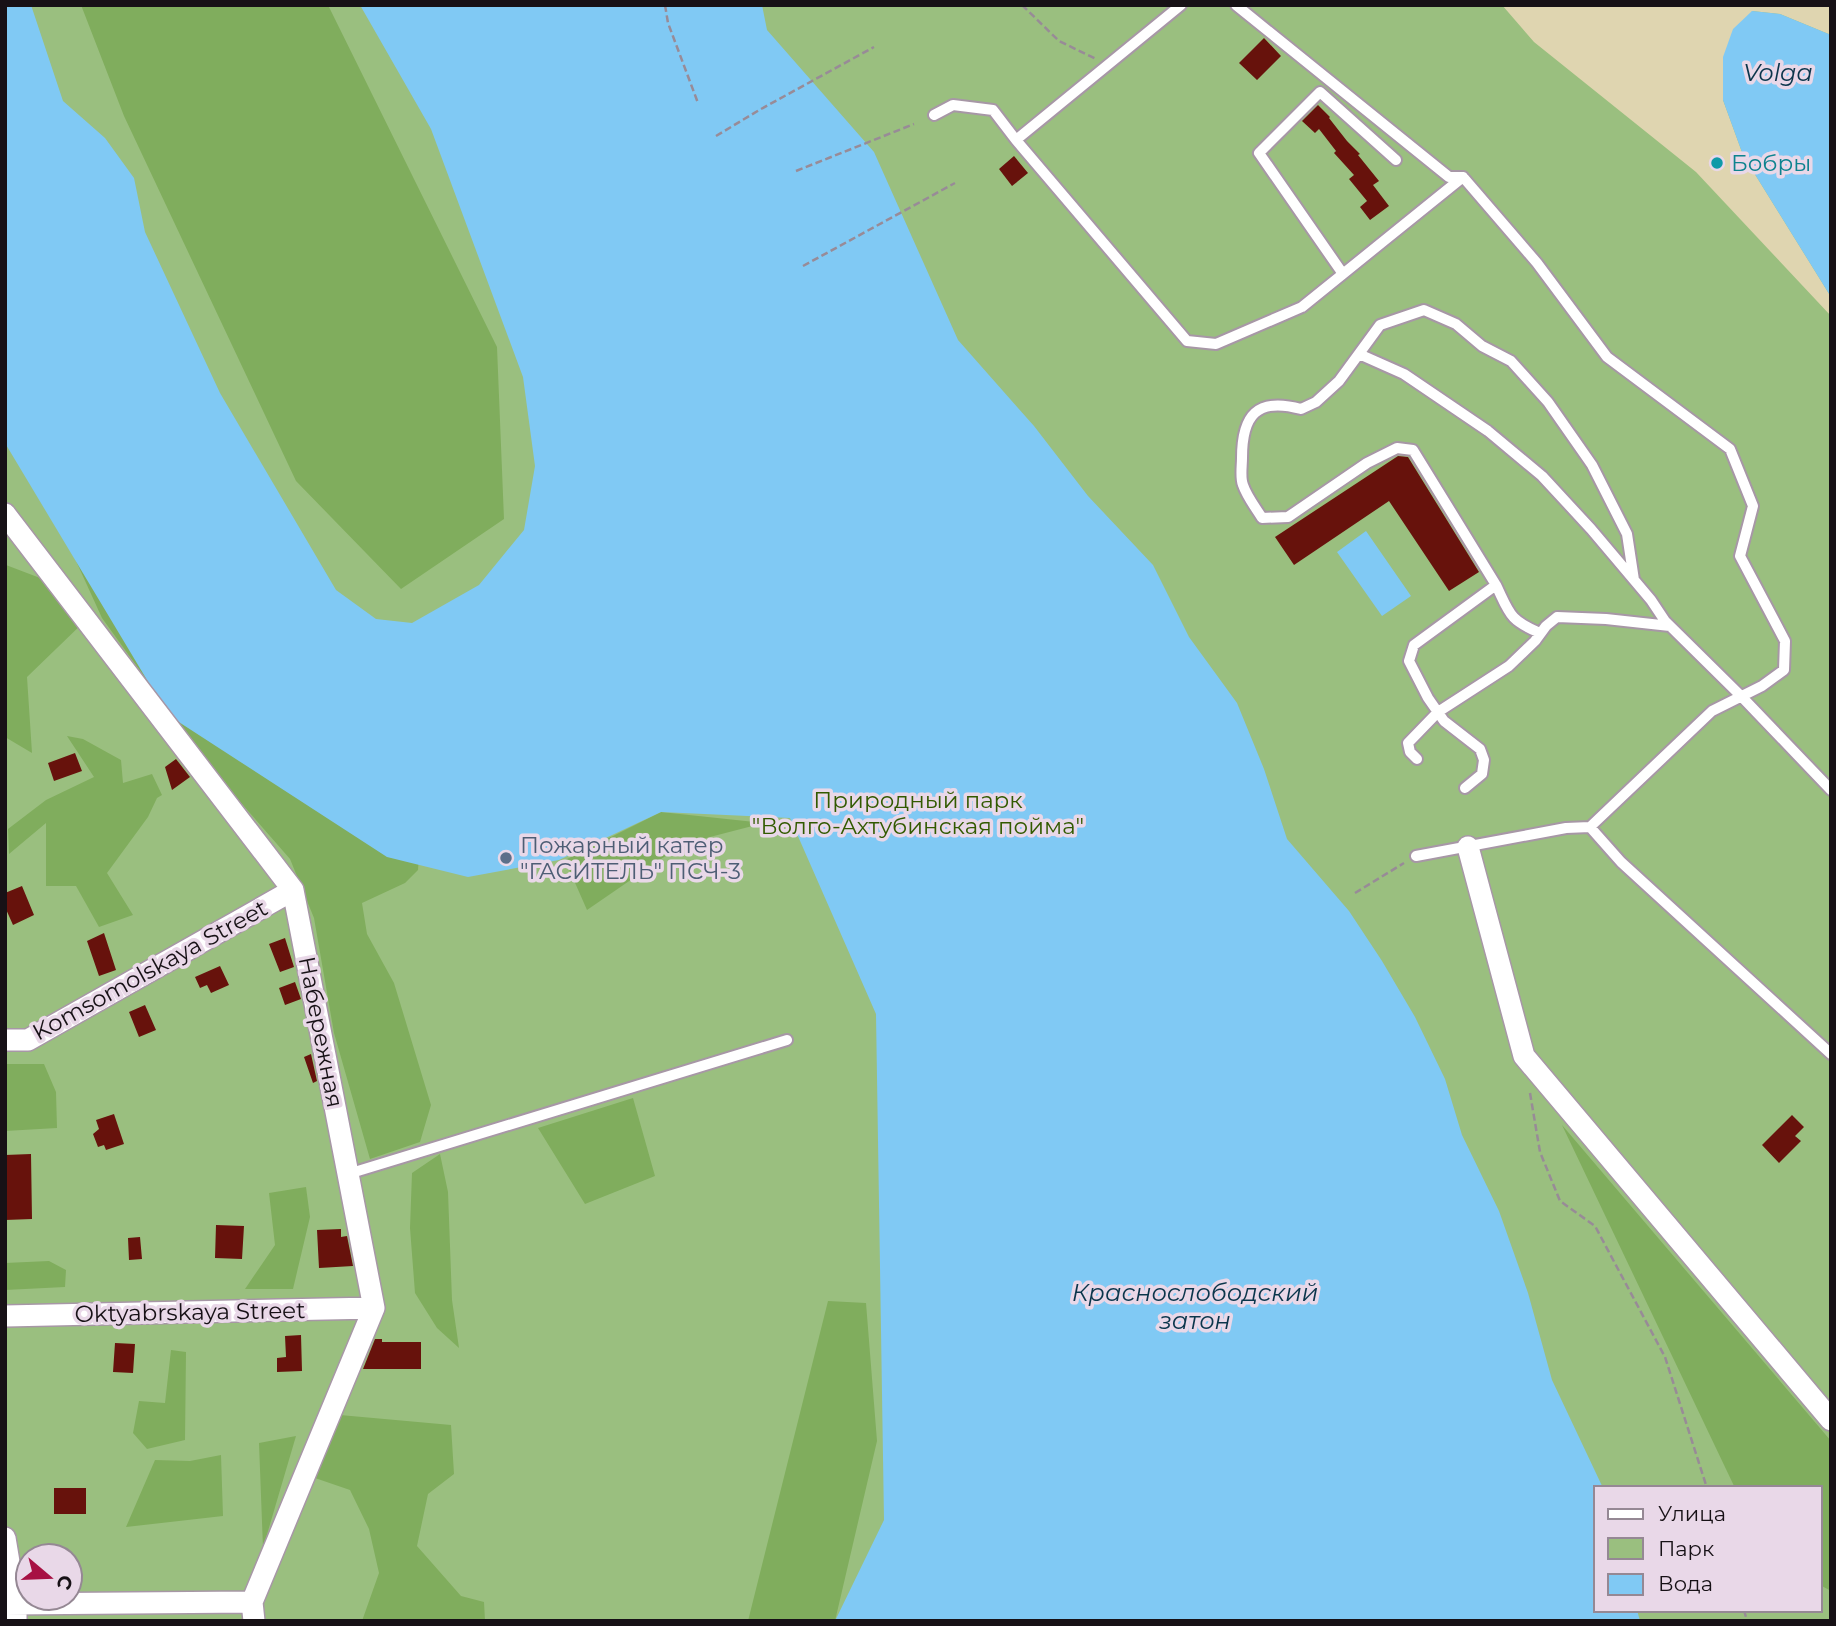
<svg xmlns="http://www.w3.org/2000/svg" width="1836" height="1626" font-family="Montserrat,sans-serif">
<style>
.green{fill:#9abf7f;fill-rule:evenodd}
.forest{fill:#80ad5d}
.sand{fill:#dfd5b0}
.water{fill:#80c9f4}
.building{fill:#67120c}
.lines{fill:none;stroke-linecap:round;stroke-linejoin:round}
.service-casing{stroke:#a797a6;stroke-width:14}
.minor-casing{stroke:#a797a6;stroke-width:24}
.path{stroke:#988b97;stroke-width:2.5;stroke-dasharray:7 3.5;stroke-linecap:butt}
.service{stroke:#fff;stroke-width:10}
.minor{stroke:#fff;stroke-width:21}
.culture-dot{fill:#0f9aa8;stroke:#e9d8e8;stroke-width:2.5}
.service-dot{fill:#5c6f8a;stroke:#e9d8e8;stroke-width:2.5}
.labels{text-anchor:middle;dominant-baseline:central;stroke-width:7;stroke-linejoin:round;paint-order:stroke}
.culture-label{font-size:23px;fill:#0d838f;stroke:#e9d8e8;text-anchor:start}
.park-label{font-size:23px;fill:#325a00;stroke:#e9d8e8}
.service-label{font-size:23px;fill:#4e5e75;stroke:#e9d8e8;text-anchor:start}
.street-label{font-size:23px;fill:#171116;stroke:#e9d8e8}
.water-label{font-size:24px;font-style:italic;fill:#0a354b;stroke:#e9d8e8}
</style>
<rect width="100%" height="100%" fill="#e9d8e8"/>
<path class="green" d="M5 5H1831V1621H5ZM1596 1488H1820V1610H1596ZM28 1556H70V1598H28Z"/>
<path class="forest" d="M81 5H328L497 347 504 519 401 589 296 481 124 116Z
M5 261 420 842 418 870 405 883 362 903 367 934 394 983 431 1105 420 1142 370 1159 334 1033 314 918 290 859 208 765 102 618 15 427Z
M6 565 61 586 86 620 27 677 32 753 5 737Z
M67 736 83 739 121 760 123 783 152 774 162 795 157 798 148 817 107 873 133 915 99 927 76 886H46V823L9 854 8 829 46 800 94 777Z
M661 812 764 823 683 844 587 910 565 860Z
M5 1064H44L56 1092 57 1128 5 1131Z
M633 1098 655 1176 585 1204 538 1128Z
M1562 1125 1831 1441V1591L1820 1585V1488H1735Z
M440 1154 448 1192 452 1300 459 1348 437 1328 415 1293 410 1228 412 1173Z
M306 1187 310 1217 293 1289H245L275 1245 269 1193Z
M49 1261 66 1270 65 1287 5 1290V1263Z
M828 1301 866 1303 877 1441 835 1621H748Z
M171 1350 186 1352 185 1440 147 1449 133 1433 139 1401 165 1403Z
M340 1415 451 1425 454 1474 428 1494 417 1546 461 1596 484 1602 485 1621H362L379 1573 369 1529 350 1490 315 1478Z
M296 1436 263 1548 259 1443Z
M221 1455 223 1516 126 1527 155 1460 190 1461Z"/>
<path class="sand" d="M1502 5H1831V35L1780 14 1752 11 1723 100 1743 155 1831 297V316L1696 172 1534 42Z"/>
<path class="water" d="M5 5H31L63 101 105 138 134 178 145 232 220 393 336 590 376 619 412 623 479 585 524 530 535 466 523 377 431 129 360 5H762L767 30 874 152 958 340 1034 426 1088 496 1153 565 1189 637 1237 703 1264 769 1287 839 1349 911 1382 961 1415 1017 1445 1079 1462 1135 1499 1211 1528 1293 1552 1380 1603 1488H1596V1610H1637L1640 1621H835L884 1520 876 1014 790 818 661 812 559 860 468 877 387 857 168 715 5 443Z
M1752 11 1780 14 1831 35V297L1743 155 1723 100V57L1733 29Z
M1366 531 1411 596 1382 616 1337 552Z"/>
<path class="building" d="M1264 38 1281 56 1257 80 1239 63Z
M1318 105 1330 117 1329 118 1347 141 1360 154 1358 155 1379 181 1373 185 1389 206 1370 220 1360 207 1367 201 1349 179 1354 175 1334 153 1336 151 1319 129 1315 133 1302 121Z
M1014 156 1028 173 1012 186 999 169Z
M1398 456 1408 457 1479 572 1449 591 1389 501 1294 565 1275 537Z
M75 753 82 771 54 781 48 763Z
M176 759 190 777 172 790 165 767Z
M22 886 34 915 13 925 5 907V893Z
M104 933 116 970 99 976 87 941Z
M285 938 294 967 280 972 269 944Z
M220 966 229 985 211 993 207 985 200 988 195 977Z
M295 982 301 999 285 1005 279 988Z
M145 1005 156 1030 139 1037 129 1012Z
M311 1054 317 1081 313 1083 304 1057Z
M114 1114 124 1144 106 1150 104 1145 98 1147 93 1134 99 1129 96 1120Z
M1792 1115 1804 1127 1795 1136 1801 1141 1779 1163 1762 1145Z
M31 1154 32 1219 5 1220V1155Z
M216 1225 244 1226 242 1259 215 1258Z
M341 1229V1237L347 1236 353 1266 319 1268 317 1230Z
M140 1237 142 1259 129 1260 128 1238Z
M301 1335 302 1371 277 1372V1358L286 1357 285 1336Z
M375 1339H382V1342H421V1369H363Z
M115 1343 135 1344 133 1373 113 1372Z
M54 1488H86V1514H54Z"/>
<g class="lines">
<g class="service-casing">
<path id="service" d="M1236 5 1449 177H1463L1537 263 1607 357 1730 449 1753 506 1740 556 1785 641 1784 670 1762 686 1712 711 1590 827 1621 862 1831 1054
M934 115 953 105 993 110 1016 140 1181 5
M1016 140 1187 341 1216 344 1302 307 1463 177
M1343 274 1259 153 1320 92 1396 160
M1359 354 1404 374 1488 431 1542 476 1591 529 1651 600 1665 621 1741 696 1831 790
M1496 585C1510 614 1509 620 1540 633
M1417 759 1410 752 1408 743 1438 712 1509 666 1535 641 1546 626 1557 617 1606 619 1670 626
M1465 788 1482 774 1484 760 1480 749 1444 721 1428 698 1409 661 1414 645 1496 585 1413 450 1397 448 1367 463 1288 517 1262 518C1256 508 1247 497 1243 485 1240 478 1242 466 1242 458 1242 415 1257 397 1301 409L1316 402 1339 381 1380 325 1424 310 1456 324 1482 346 1511 361 1548 402 1592 465 1627 534 1634 580
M1416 856 1566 828 1590 827
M348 1174 787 1040"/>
</g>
<g class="minor-casing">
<path id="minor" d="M5 514 293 890 374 1308 252 1602 254 1621
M1468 847 1524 1056 1831 1420
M5 1040H28L293 890
M5 1316 374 1308
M5 1538 16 1604V1621
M5 1604 252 1602"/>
</g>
<path class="path" d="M665 5 668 23 698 103
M1022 5 1059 41 1096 59
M716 136 761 109 874 47
M796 171 914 124
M803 266 955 183
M1355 893 1404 863
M1530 1093 1540 1152 1560 1201 1595 1226 1665 1357 1707 1488
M1744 1610 1747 1621"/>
<use href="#service" class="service"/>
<use href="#minor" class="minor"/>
</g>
<circle class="culture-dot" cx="1717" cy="163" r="7"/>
<circle class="service-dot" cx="506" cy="858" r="7"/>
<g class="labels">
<g class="culture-label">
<text x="1731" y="163">Бобры</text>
</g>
<g class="park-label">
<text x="918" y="800">Природный парк<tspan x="918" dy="26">"Волго-Ахтубинская пойма"</tspan></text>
</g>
<g class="service-label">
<text x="520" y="845">Пожарный катер<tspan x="520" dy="26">"ГАСИТЕЛЬ" ПСЧ-3</tspan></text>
</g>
<g class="street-label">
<text transform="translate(150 970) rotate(-29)">Komsomolskaya Street</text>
<text transform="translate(321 1032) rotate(79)">Набережная</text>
<text transform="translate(190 1312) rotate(-1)">Oktyabrskaya Street</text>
</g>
<g class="water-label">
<text x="1778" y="72">Volga</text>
<text x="1195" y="1292">Краснослободский<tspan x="1195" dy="28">затон</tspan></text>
</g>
</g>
<rect width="1836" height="1626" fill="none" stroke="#171116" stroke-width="14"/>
<rect x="1594" y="1486" width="228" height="126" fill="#e9d8e8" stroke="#958894" stroke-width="2"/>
<rect x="1608" y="1509" width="35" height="10" fill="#ffffff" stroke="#958894" stroke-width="2"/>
<text x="1658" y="1521" font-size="21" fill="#171116">Улица</text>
<rect x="1608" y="1538" width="35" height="21" fill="#9abf7f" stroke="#958894" stroke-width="2"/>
<text x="1658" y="1556" font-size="21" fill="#171116">Парк</text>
<rect x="1608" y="1574" width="35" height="21" fill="#80c9f4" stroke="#958894" stroke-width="2"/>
<text x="1658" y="1591" font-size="21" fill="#171116">Вода</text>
<g transform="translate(49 1577) rotate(109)"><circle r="33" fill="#e9d8e8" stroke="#958894" stroke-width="2"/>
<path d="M0-5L12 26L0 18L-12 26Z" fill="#a71043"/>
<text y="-10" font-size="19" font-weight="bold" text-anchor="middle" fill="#171116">С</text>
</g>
</svg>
